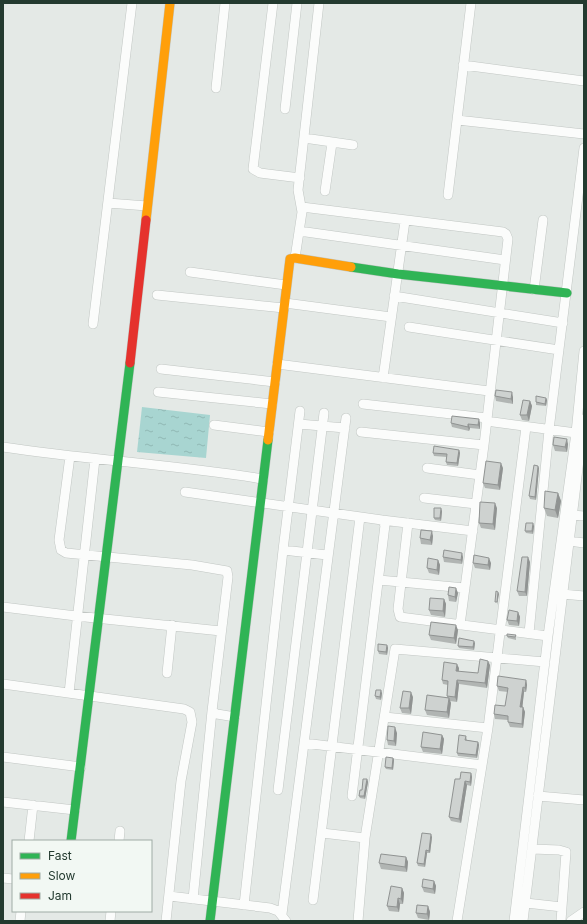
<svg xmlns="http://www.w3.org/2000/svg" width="587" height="924" font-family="Inter,sans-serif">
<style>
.water{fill:url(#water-ripples)}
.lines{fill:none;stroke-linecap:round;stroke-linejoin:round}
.street-casing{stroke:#c1c6c3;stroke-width:10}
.fast-casing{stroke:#c0c6c3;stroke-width:10}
.slow-casing{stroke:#c0c6c3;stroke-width:10}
.jam-casing{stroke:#c0c6c3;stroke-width:10}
.street{stroke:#fbfcfb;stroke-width:9}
.fast{stroke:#30b455;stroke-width:9}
.slow{stroke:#ff9f0a;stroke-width:9}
.jam{stroke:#e5322d;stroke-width:9}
.wall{fill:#b1b5b3}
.shaded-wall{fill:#909392}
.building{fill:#ced2d0;stroke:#909392}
</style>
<defs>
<pattern id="water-ripples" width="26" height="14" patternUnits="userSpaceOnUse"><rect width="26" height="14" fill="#a8d5d1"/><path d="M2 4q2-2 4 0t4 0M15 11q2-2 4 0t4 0" fill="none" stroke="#90b8b4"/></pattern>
</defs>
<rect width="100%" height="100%" fill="#e4e9e6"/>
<path class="water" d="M142 407 210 415 206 458 137 452Z"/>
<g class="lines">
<g class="street-casing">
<path id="street" d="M273 3 253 169 260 173 300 178
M463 65 584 81
M216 88 225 3
M285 109 297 3
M457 120 584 134
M304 138 353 145
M325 191 332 143
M448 195 471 3
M108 203 147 206
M302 207 503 232 506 234 508 239 484 445 460 625
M299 231 505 260
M295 258 302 212 298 190 319 3
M190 272 286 285
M534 290 543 220
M157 295 284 308
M394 296 563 323
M285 303 391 317
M93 324 132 3
M409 327 559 350
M277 364 489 391
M161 369 275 382
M383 378 405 221
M158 392 272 404
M363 404 487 418
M486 421 576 433
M299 424 345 428
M214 425 269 432
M361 432 484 445
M3 447C89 460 177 465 263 479
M70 456 59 540 61 550 66 553 192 565 227 571 228 577 212 711 217 714 235 717
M427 468 480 475
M185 492 382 520 385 525 352 796
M424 498 476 504
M572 515 584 516
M382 520 473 531
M408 523 398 609 400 617 548 636
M569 541 584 543
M283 550 327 555
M379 580 465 588
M562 594 584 596
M3 607 76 616 221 631
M529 633 549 430 584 148
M167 673 172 625
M3 684 184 709 190 712 192 722 181 781 166 921
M69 693 95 459
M385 717 488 728
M304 743 482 765
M3 757 81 767
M278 790 324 413
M538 796 584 800
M3 802 75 810
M322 833 365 838
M29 841 33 805
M119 841 120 831
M532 849 559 850 566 852 561 921
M3 878 13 879
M169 896 270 908 278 911 286 921
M193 899 212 711
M313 900 360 517
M526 903 562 907
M244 905 283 550 300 411
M282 914 346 418
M20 921 21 911
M110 921 111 911
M358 921 365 838 395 649 545 662
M457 921 488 728 526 427
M514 921 548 636 576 433 584 351
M523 921 584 419
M571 921 584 912"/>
</g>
<g class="fast-casing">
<path id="fast" d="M351 267 398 274 567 293
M71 841 130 363
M210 921 268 440"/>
</g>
<g class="slow-casing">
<path id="slow" d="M146 220 170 3
M268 440 290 259 295 258 351 267"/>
</g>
<g class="jam-casing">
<path id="jam" d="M130 363 146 220"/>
</g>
<use href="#street" class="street"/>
<use href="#fast" class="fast"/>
<use href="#slow" class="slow"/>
<use href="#jam" class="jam"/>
</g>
<path class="wall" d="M495 396 513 397V404L496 401Z
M546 398 547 400 546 406 536 405V402Z
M530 401 532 406 529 421 522 420 520 415Z
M451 423H480V429L470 428 469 431 452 427Z
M568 444 567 452 555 451 553 445Z
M459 450 460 453 458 466 447 465 446 462 447 457 434 456 433 453Z
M503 468 500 490 485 488 483 483Z
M539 468 536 500 530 499 529 496Z
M558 493 561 501 558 518 547 516 544 508Z
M497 508 495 530 481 528 479 523Z
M442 511 441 521 435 520 434 518Z
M534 526 533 534 526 533 525 531Z
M433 536 432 545 421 544 420 538Z
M443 557H463L462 564 444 562Z
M438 560 440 565 439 575 429 573 427 568Z
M530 562 527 596H519L517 591Z
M473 563H491L490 570 475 568Z
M458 593 456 602 449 601 448 595Z
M444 599 446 604 445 617 431 615 429 610Z
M518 612 520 617 519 626 509 625 507 620Z
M458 630 456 644 431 640 429 635Z
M516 635V640L508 638 507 636Z
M475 643 474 650 459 648 458 646Z
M387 645 388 648 387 655 379 654 378 651Z
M490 665 487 688 459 684 457 702 450 701 451 703 449 718 427 715 425 710 447 697 448 685 443 684 442 680 459 668V672L478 673Z
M526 680 527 685 526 692H524L522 707H523L525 712 523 728 510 727 508 722V720L495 719 494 714 505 706 508 692 499 691 497 686Z
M382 693 381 700 376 699 375 696Z
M413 697 411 714 402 713 400 708Z
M397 733 396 746 388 745 387 740Z
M442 735 444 739 442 754 423 752 421 747Z
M466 736 467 740 478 742 479 745 477 758 458 756 457 753Z
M393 758 394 760 393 770 386 769 385 767Z
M471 773 472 777 471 786 467 785 461 823 451 821 449 817 460 779Z
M367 779 368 782 365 799 360 798 359 796Z
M432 837 430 853H427L425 867 418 866 417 863Z
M406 857 408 862 407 872 381 869 379 863Z
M434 881 436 886 435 894 424 892 422 887Z
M402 888 404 893 403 904H400L399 912 389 911 387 906Z
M428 906 430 912 429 920 418 918 416 913Z"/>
<path class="shaded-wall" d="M512 392 513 397V404L511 399Z
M546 398 547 400 546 406 545 404Z
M530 401 532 406 529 421 527 415Z
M479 419 480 423V429L478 425Z
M468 424 470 428 469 431 468 427Z
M567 439 568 444 567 452 565 447Z
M459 450 460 453 458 466 457 463Z
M501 463 503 468 500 490 498 485Z
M538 466 539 468 536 500 535 497Z
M558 493 561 501 558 518 555 510Z
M495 503 497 508 495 530 493 524Z
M441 508 442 511 441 521 440 518Z
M533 523 534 526 533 534 532 531Z
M432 531 433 536 432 545 430 540Z
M462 553 463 557 462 564 461 560Z
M528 557 530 562 527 596 525 592Z
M489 558 491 563 490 570 488 565Z
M438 560 440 565 439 575 437 570Z
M456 588 458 593 456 602 455 597Z
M498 592 499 594 497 605V602Z
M444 599 446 604 445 617 443 611Z
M518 612 520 617 519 626 517 621Z
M456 625 458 630 456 644 454 638Z
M474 641 475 643 474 650 473 647Z
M387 645 388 648 387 655 386 652Z
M488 661 490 665 487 688 485 683Z
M457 664 459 668 458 676 456 671Z
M457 680 459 684 457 702 455 697Z
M526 680 527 685 526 692 525 688Z
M523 687 524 692 522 711 520 707Z
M381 690 382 693 381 700 380 697Z
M411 692 413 697 411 714 409 708Z
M449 698 451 703 449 718 447 712Z
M523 707 525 712 523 728 522 724Z
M395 727 397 733 396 746 394 741Z
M442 735 444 739 442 754 440 749Z
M478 742 479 745 477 758 476 755Z
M393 758 394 760 393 770 392 768Z
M471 773 472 777 471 786 470 782Z
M367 779 368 782 365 799 364 796Z
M465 781 467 785 461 823 459 819Z
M431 834 432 837 430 853 429 851Z
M426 850 427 853 425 867 424 864Z
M406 857 408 862 407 872 405 867Z
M434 881 436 886 435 894 433 889Z
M402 888 404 893 403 904 401 899Z
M398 898 400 904 399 912 397 907Z
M428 906 430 912 429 920 427 914Z"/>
<path class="building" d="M496 390 512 392 511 399 495 396Z
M536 396 546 398 545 404 536 402Z
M523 400 530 401 527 415H520Z
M452 416 479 419 478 425 468 424V427L451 423Z
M554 437 567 439 565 447 553 445Z
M434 446 459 450 457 463 446 462 447 454 433 453Z
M486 461 501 463 498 485 483 483Z
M534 465 538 466 535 497 529 496Z
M545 491 558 493 555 510 544 508Z
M480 502 495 503 493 524 479 523Z
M434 508H441L440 518H434Z
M526 523H533L532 531H525Z
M421 530 432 531 430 540 420 538Z
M444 550 462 553 461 560 443 557Z
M474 555 489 558 488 565 473 563Z
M522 557H528L525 592 517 591Z
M428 558 438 560 437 570 427 568Z
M449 587 456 588 455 597 448 595Z
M496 591 498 592 497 602H495Z
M430 598 444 599 443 611 429 610Z
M509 610 518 612 517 621 507 620Z
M431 622 456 625 454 638 429 635Z
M507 634 516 635 515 637 507 636Z
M459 638 474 641 473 647 458 646Z
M378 644 387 645 386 652 378 651Z
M480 659 488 661 485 683 457 680 455 697 447 696 448 681 442 680 444 662 457 664 456 671 478 673Z
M498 676 526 680 525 688 523 687 520 707H523L522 724 508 722V716L494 714 495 705 505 706 508 688 497 686Z
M376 690H381L380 697 375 696Z
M403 691 411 692 409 708H400Z
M427 695 449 698 447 712 425 710Z
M388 726 395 727 394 741 387 740Z
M423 732 442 735 440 749 421 747Z
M459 735 466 736 465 740 478 742 476 755 457 753Z
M386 757 393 758 392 768 385 767Z
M461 772 471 773 470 782 465 781 459 819 449 817 455 779H460Z
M363 779H367L364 796H359L360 790H362Z
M422 833 431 834 429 851 426 850 424 864 417 863Z
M381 854 406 857 405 867 379 863Z
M423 879 434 881 433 889 422 887Z
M391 886 402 888 401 899 398 898 397 907 387 906Z
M417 905 428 906 427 914 416 913Z"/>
<rect width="587" height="924" fill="none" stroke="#233a2f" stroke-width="8"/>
<rect x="12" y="840" width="140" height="72" fill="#f2f8f3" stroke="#9faca5"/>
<rect x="20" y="853" width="20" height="6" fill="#30b455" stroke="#9faca5"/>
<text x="48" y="860" font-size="12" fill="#233a2f">Fast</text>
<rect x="20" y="873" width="20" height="6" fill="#ff9f0a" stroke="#9faca5"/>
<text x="48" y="880" font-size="12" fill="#233a2f">Slow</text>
<rect x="20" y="893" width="20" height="6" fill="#e5322d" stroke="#9faca5"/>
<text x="48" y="900" font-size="12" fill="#233a2f">Jam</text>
</svg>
